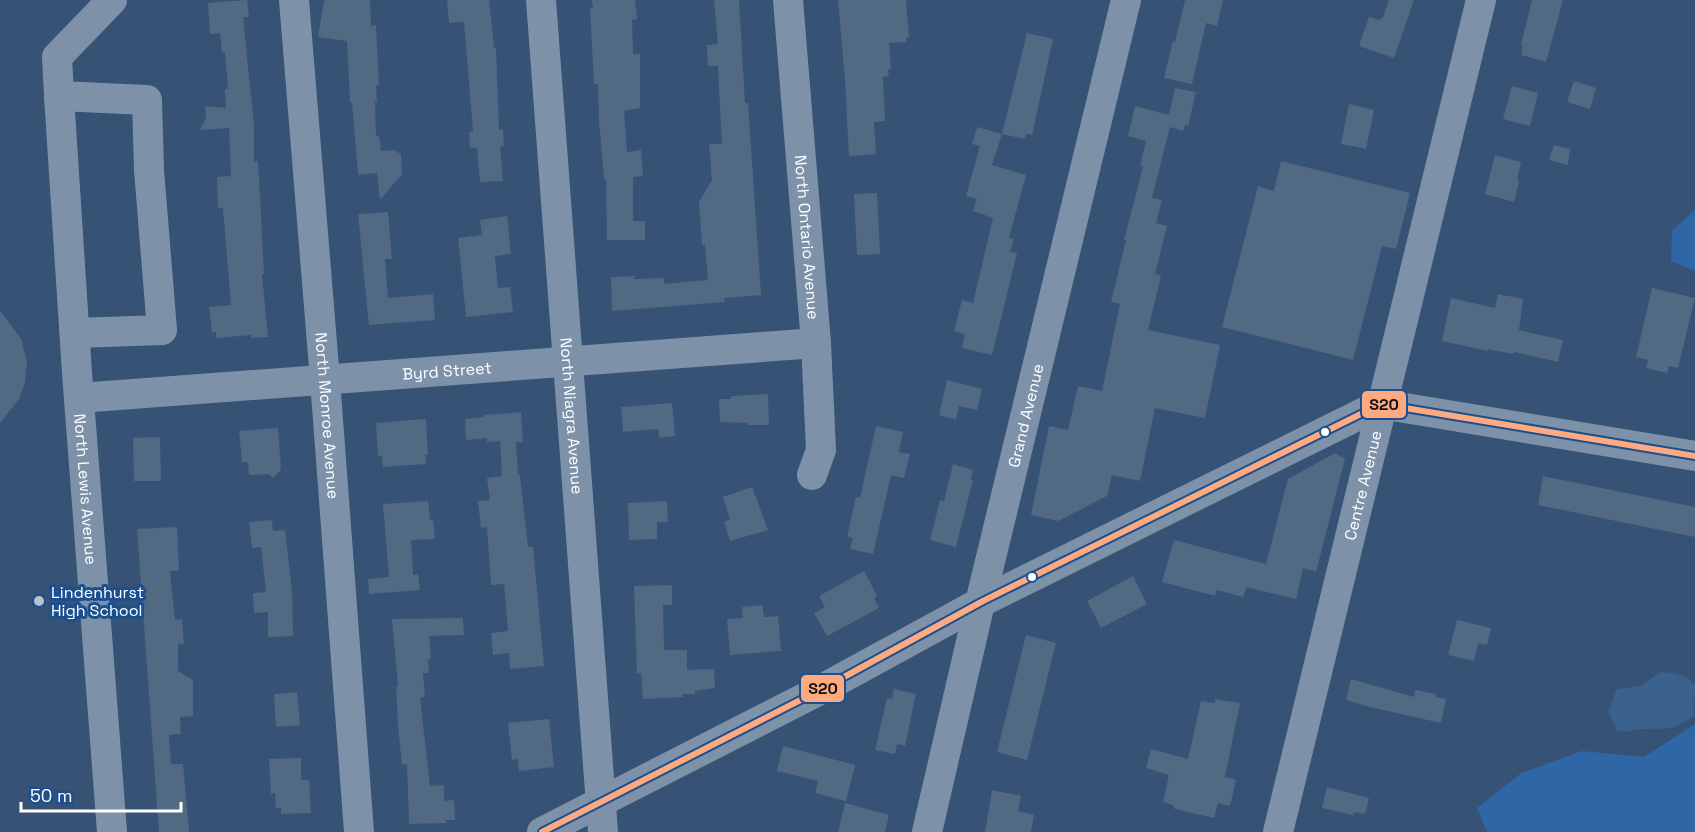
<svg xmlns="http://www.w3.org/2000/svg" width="1695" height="832" font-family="'Space Grotesk',sans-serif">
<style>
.green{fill:#2f66a5}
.water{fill:#3b618d}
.building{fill:#526984}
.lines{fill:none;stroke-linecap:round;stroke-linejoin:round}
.minor{stroke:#7d92a8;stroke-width:30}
.bus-1-casing{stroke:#1b4f8f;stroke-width:10}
.bus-1{stroke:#ffa980;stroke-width:6}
.bus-dot{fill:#fff;stroke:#1b4f8f;stroke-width:2}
.poi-dot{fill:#b9c2ce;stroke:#1b4f8f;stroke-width:2}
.labels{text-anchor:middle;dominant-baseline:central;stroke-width:6;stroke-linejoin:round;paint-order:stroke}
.street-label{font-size:16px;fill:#fff;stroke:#1b4f8f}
.poi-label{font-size:16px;fill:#fff;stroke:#1b4f8f;text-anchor:start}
.line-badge{stroke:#1b4f8f;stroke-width:2}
.pale-badge-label{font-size:16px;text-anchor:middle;font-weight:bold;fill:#111}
</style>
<rect width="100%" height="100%" fill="#365274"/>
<path class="green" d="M1695 209V271L1671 261 1672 231Z
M1695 724V832H1487L1477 808 1521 773 1582 751 1644 757Z"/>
<path class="water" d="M1660 672C1675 673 1685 674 1695 685L1694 716C1672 731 1671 728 1647 729 1635 729 1631 733 1617 731L1608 711 1617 689 1641 686Z"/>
<path class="building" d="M247 0 249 17H243L254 125V162L258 161 264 274H262L268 337 251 338V335L216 338V332L212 333 209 307 231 305 223 208H218L217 177 231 176 229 128 200 130 206 118 205 106 226 108 225 89H228L225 52 222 53 220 33 210 34 208 3Z
M324 0H370L371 26 376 25 379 85H376L377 102H375L376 136H379L381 151 394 150 401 154 402 174 380 200 377 173 358 175 352 102 350 103 347 41 318 37Z
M447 0H489L494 48H496L499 130 503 129 504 146 500 147 503 181 480 182 477 148H470L469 132 473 131 464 22 449 23Z
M592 0H635L637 19 632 20 633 54H640V108L624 111 627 152 641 150 643 176 633 177V221H645V240H607L606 179H604L599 120 598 84H594L590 8H593Z
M714 0H739L745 103H748L761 295 724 298 725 302 612 311 611 277 634 276V279L664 278V284L708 280 705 245H702L699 202 712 180 709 144H722L718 66H708L707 45 718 44Z
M838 0H906L909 37H906L907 42 889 43 891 69H888L889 76 883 77 885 121 874 122 876 154 849 156 845 79Z
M1185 0H1223L1217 26 1206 23 1192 84 1164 78 1173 41 1175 42Z
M1389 0H1414L1394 58 1359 46 1369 17 1379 20 1380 18 1382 19Z
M1532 0H1563L1546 62 1521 55 1523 45H1521Z
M1027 33 1053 39 1032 135 1026 134 1025 139 1002 134Z
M1574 81 1596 88 1590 109 1567 102Z
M1512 86 1538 93 1530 126 1503 119Z
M1175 88 1196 92 1188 126 1185 125 1183 131 1170 127 1152 198 1162 200 1156 223 1167 226 1155 274 1161 276 1148 330 1220 345 1205 418 1155 408 1140 481 1112 475 1107 496 1058 521 1031 515 1049 426 1068 430 1078 386 1102 391 1120 304 1111 302 1126 240H1124L1143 167 1140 166 1146 141 1128 136 1135 106 1169 115Z
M1349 104 1374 110 1366 149 1341 144Z
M977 127 1002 134 992 165 1026 175 1009 238 1014 239 1010 252 1017 253 992 355 962 348 965 334 954 331 962 300 973 303 993 218 973 211 977 199 966 196 980 146 972 144Z
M1554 145 1570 149 1568 165 1549 160Z
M1495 155 1521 162 1517 180 1519 181 1514 202 1485 194Z
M1281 161 1410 193 1396 249 1382 246 1353 360 1222 327 1258 186 1274 191Z
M877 193 880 254 857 255 854 194Z
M388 212 392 259H385L388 298 433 294 435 320 369 325 358 214Z
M507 216 511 254 495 256 498 288 510 287 513 312 466 317 458 238 482 235 480 220Z
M1652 288 1695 298 1678 368 1669 366 1667 373 1646 368 1648 360 1636 357Z
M1498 294 1523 299 1519 330 1563 340 1558 362 1514 352 1513 354 1488 349V351L1442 341 1451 298 1495 308Z
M0 310 21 339 27 362 25 383 19 399 0 423Z
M947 380 982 389 977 410 959 406 956 420 939 415Z
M768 394 769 425H748V423L720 422 719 399H731V396Z
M672 403 675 436 659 438 658 429 623 432 621 407Z
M521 412 523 442H516L518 475H520L528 547H533L544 666 510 669 509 653 493 655 491 633 508 631 504 584 491 585 487 527 481 528 478 501 490 500 487 478 502 476 500 441 487 442V438L466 440 465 419 484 417V415Z
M426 419 428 455H425L426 464 383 467 382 456H378L376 423Z
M876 426 903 432 899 452 910 454 904 478 891 475 873 554 850 549 853 538 847 537 856 497 860 498Z
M278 428 281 468 280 471 273 478 269 474 249 475 248 462H242L239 431Z
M160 437 161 481H134L133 438Z
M1335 453 1345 459 1316 572 1303 568 1296 599 1246 587 1243 597 1217 590 1215 596 1162 582 1174 540 1266 564 1288 479Z
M953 464 973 470 971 480H973L956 547 930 540 940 500 944 501Z
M1543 476 1695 507V537L1538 505Z
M752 487 768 530 730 541 724 522 730 519 723 497Z
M428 501 430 520H433L435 539 411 540 413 575 418 574 420 590 369 594 368 579 389 577 383 504Z
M667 501 668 522H657V539L629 540 628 503Z
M272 520 273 531 285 530 292 591 293 636 268 637V612L254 613 253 593 266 592 261 547 252 548 249 522Z
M177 527 179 570 170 571 175 620 182 619 184 644H178V671L193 680V716L180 717 181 734 169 735 171 764H183L189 832H159L137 529Z
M864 571 877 596 874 598 879 608 827 636 814 613 825 607 819 596Z
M1133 576 1147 604 1101 628 1087 601Z
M672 585V605H663L664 650H687V670L714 669 715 688 695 691V694H683V697L643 699 641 673 637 674 634 586Z
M762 605 764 617 778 616 781 651 730 655 727 619 743 618 742 607Z
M463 618 464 635 429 636 431 659H428L429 673H423L425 697 420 698 430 786 444 785V801L454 800 455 820H446V823L409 824 407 764 402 765 398 726 396 687 398 686 392 619Z
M1457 620 1491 628 1487 645 1478 643 1474 661 1448 655Z
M1026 635 1056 643 1027 760 997 752Z
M1351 679 1414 697 1415 690 1436 694V697L1446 699 1441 723 1370 707 1346 700Z
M894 689 916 694 905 746 897 744 895 754 875 750 887 698 892 699Z
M297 692 300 725 276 727 274 694Z
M1215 699 1240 703 1225 777 1236 780 1230 806 1218 803 1214 818 1175 809 1173 805 1163 802 1169 775 1146 768 1151 749 1188 759 1201 701 1215 703Z
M549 719 554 767 519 771 518 759 512 760 508 723Z
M783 746 855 765 846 801 815 793 818 781 777 771Z
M301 758V780H309L311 813 281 814V808H276L275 793 271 794 269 759Z
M1327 787 1369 798 1365 814 1354 812 1353 815 1322 808Z
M992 790 1021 796 1018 811 1034 815 1031 832H985Z
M845 803 889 815 885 832H838Z"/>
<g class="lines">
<g class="minor">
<path id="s1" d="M294 0 325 380 359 832"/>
<path id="s2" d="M541 0 603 832"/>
<path id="s3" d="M788 0 816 343 821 450 812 475"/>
<path id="s4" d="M59 96 77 373 112 832"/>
<path d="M75 333 162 330 149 170 147 100 59 96 57 57 112 0"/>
<path id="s5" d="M79 398 816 343"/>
<path d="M542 832 822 689 983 601 1381 404 1695 456"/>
<path id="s6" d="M927 832 980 603 1126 0"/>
<path id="s7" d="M1278 832 1481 0"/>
</g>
<g class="bus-1-casing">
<path id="bus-1" d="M542 832 822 689 983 601 1381 404 1695 456"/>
</g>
<use href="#bus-1" class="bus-1"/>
</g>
<g class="bus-dot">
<circle cx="1325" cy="432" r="5"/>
<circle cx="1032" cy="577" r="5"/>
</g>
<circle class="poi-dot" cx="39" cy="601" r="6"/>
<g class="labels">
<g class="street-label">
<text stroke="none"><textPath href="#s3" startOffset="238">North Ontario Avenue</textPath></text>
<text stroke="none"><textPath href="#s5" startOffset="369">Byrd Street</textPath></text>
<text stroke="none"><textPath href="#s1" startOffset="417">North Monroe Avenue</textPath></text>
<text stroke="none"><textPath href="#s2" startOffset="417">North Niagra Avenue</textPath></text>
<text stroke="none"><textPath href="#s6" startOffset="428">Grand Avenue</textPath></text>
<text stroke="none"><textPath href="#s7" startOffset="357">Centre Avenue</textPath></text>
<text stroke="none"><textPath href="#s4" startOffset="394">North Lewis Avenue</textPath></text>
</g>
<g class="poi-label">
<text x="51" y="592">Lindenhurst<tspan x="51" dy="18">High School</tspan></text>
</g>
</g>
<g class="line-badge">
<rect x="1361" y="390" width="46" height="29" rx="6" fill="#ffa980"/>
<rect x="800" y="674" width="45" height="29" rx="6" fill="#ffa980"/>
</g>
<g class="pale-badge-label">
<text x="1384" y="410">S20</text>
<text x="823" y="694">S20</text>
</g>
<path d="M21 802v9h160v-9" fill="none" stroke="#ffffff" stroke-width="3"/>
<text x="30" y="802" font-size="18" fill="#ffffff" stroke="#1b4f8f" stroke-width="4.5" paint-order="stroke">50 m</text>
</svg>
